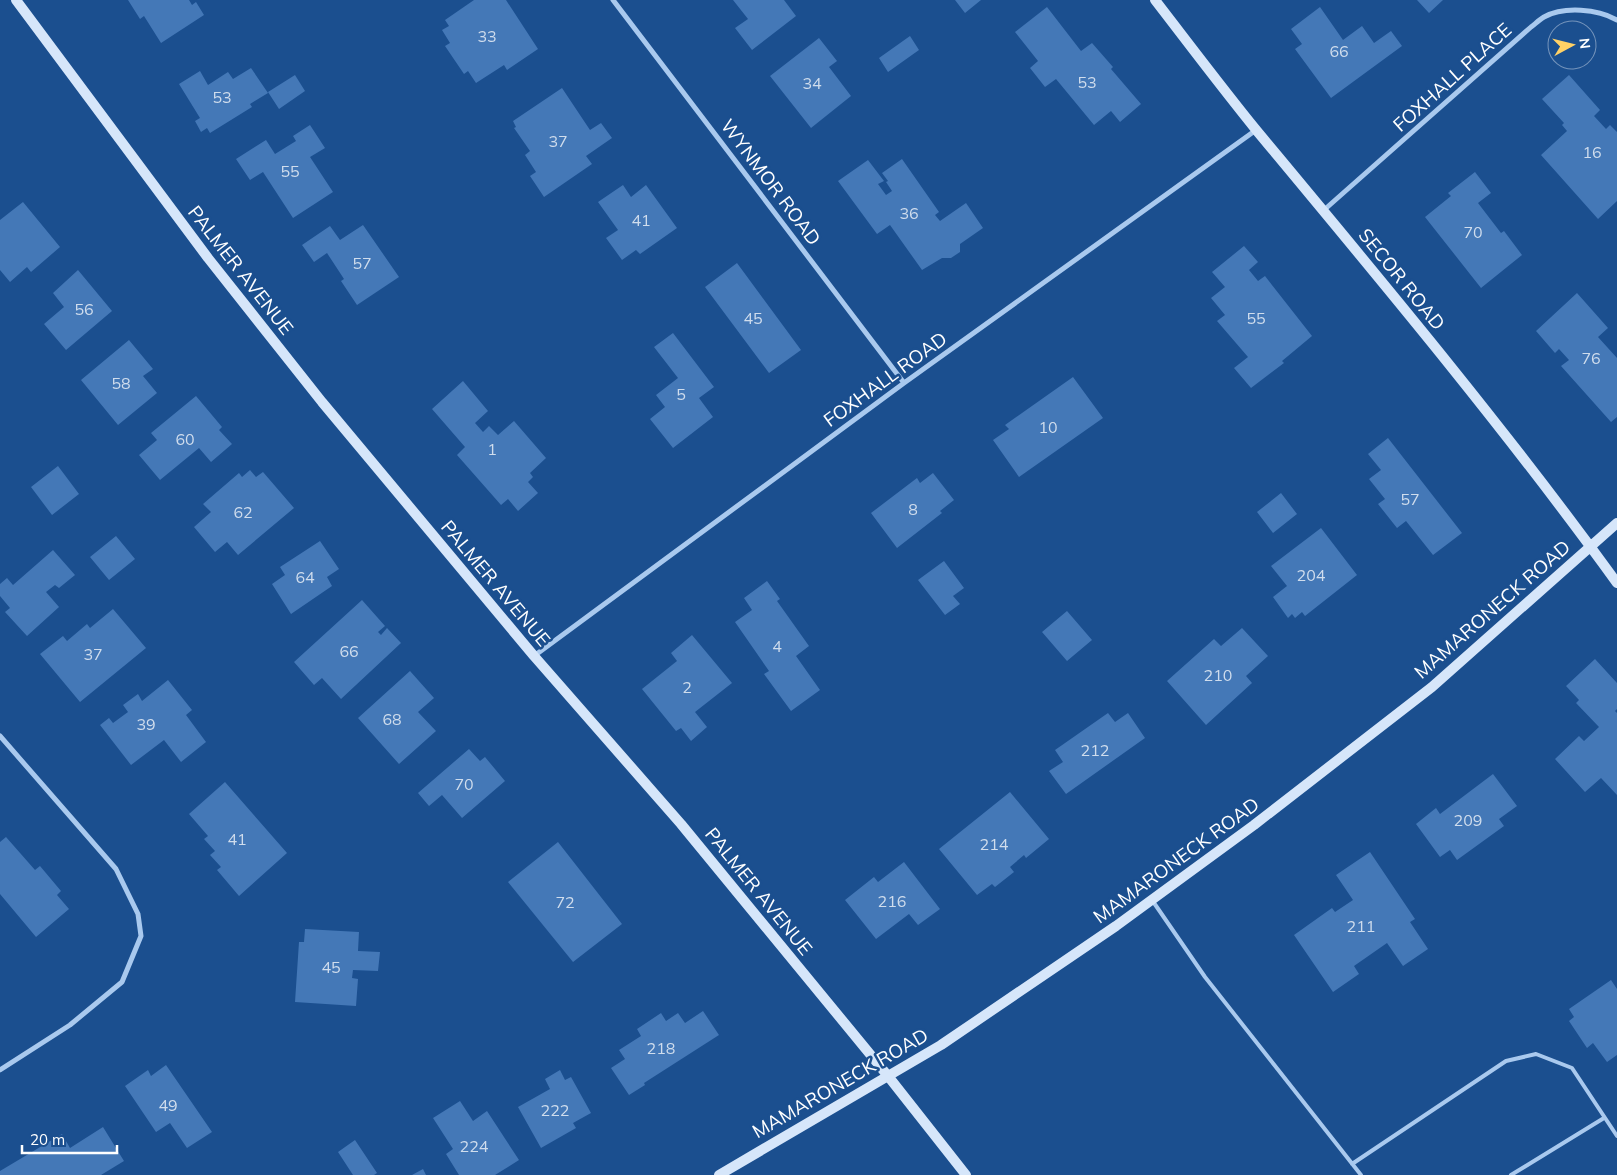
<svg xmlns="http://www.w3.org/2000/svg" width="1617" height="1175" font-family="Mulish,sans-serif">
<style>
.building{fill:#4478b7}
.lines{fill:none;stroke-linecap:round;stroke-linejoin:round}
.lane{stroke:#a9c9ee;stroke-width:4}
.street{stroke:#a9c9ee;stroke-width:5}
.secondary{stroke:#d6e6fa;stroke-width:10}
.labels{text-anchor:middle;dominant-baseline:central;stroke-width:5;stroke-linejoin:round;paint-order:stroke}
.number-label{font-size:16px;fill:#d0dded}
.street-label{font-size:19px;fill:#fff;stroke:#1b4f8f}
</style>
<rect width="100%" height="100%" fill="#1b4f8f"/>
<path class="building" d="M128 0H189L192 5 196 2 204 15 161 43 144 16 140 19Z
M474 0H506L538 49 507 70 504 65 476 83 468 71 464 74 445 46 450 43 442 30 449 26 445 20Z
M733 0H784L796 16 752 50 735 28 748 19Z
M955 0H981L965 13Z
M1417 0H1443L1429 13Z
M1047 7 1081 51 1092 43 1113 67 1111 69 1141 104 1120 122 1111 111 1094 125 1056 79 1045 87 1030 68 1038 61 1015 32Z
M1320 7 1343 40 1362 26 1374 43 1391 31 1402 46 1331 98 1295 49 1302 44 1291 29Z
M910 36 919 50 888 72 879 58Z
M819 38 837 61 829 67 851 96 811 128 770 76Z
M251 68 268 93 250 104 252 107 210 133 207 128 201 132 195 121 200 118 179 84 200 71 208 85 228 72 233 79Z
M295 75 305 91 279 109 268 92Z
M1569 75 1600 110 1594 116 1606 129 1610 125 1617 132V201L1598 219 1541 155 1567 131 1562 125 1564 123 1542 99Z
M562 88 590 130 601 123 612 138 586 156 592 164 544 197 530 176 536 172 525 155 530 151 514 128 516 127 513 121Z
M310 125 325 148 310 157 333 192 293 218 263 172 250 180 236 159 266 140 275 154 296 141 293 136Z
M902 159 939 212 935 215 940 221 966 203 983 228 960 244V252L951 258H942L922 270 890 225 877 234 838 181 868 160 884 181 878 184 886 195 892 191 886 182 888 181 882 173Z
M1475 172 1491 193 1478 203 1501 233 1504 231 1522 255 1481 288 1425 217 1451 196 1448 193Z
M623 185 631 197 646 185 677 228 640 254 636 250 622 260 606 238 618 230 598 202Z
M23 202 60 247 31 272 27 267 10 282 0 270V220Z
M363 225 399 277 357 305 341 281 344 279 327 253 314 262 302 245 330 226 340 240Z
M1244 246 1258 262 1249 270 1258 281 1265 276 1312 336 1282 361 1284 363 1251 388 1234 368 1248 357 1217 321 1225 315 1211 298 1225 287 1212 272Z
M737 263 801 350 769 373 705 287Z
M78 270 112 311 66 350 44 324 64 307 53 293Z
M1577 293 1608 328 1598 337 1617 358V417L1611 422 1561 366 1569 360 1559 349 1555 353 1536 331Z
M673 333 714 387 699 398 713 417 673 448 650 419 665 407 656 395 678 378 654 347Z
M129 340 153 369 143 376 157 393 118 425 81 380Z
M1073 377 1103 418 1019 477 993 440 1009 429 1005 425Z
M463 381 488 411 475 423 483 432 489 426 498 435 514 421 546 458 530 473 533 477 528 482 538 493 518 511 508 499 501 505 457 455 465 447 432 409Z
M196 396 222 427 219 430 232 444 211 462 199 448 160 480 139 455 157 440 151 433Z
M1388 438 1462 533 1433 555 1406 521 1397 528 1378 504 1385 499 1369 479 1381 470 1368 454Z
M58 466 79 494 52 515 31 487Z
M250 470 256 477 263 472 294 508 238 555 227 542 215 552 194 527 211 512 203 504 239 473 242 477Z
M933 473 954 500 940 511 942 513 897 548 871 513 917 478 920 483Z
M1281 493 1297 514 1273 533 1257 512Z
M1321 528 1357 575 1305 616 1302 612 1295 618 1292 614 1288 618 1273 597 1287 586 1271 566Z
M116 536 135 559 109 580 90 557Z
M320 541 339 569 327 577 332 586 291 614 272 584 285 575 280 567Z
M53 550 75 575 59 588 55 585 46 592 59 607 27 636 5 612 10 608 0 596V584L7 578 13 585Z
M944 561 964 588 953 596 960 604 945 615 918 580Z
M767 581 780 599 777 601 809 646 796 656 820 690 791 711 764 674 769 671 735 622 752 610 744 598Z
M362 600 385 626 378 632 381 635 387 628 401 643 341 699 322 678 314 685 294 662Z
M113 609 146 648 80 702 40 654 63 636 67 641 87 624 90 628Z
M1067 611 1092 640 1067 661 1042 632Z
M1242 628 1268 656 1246 676 1252 683 1206 725 1167 681 1214 639 1221 646Z
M692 635 732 683 695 712 707 727 691 741 681 728 676 731 642 689 677 661 671 653Z
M1595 659 1617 683V709L1615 711 1617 713V795L1601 778 1585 792 1555 759 1579 736 1584 741 1599 727 1576 703 1579 700 1566 686Z
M410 671 434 698 418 712 436 731 399 764 358 718Z
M168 680 192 710 186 715 206 742 181 762 164 740 131 765 100 725 109 718 113 723 128 712 123 705 138 694 142 701Z
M1108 713 1115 722 1128 713 1145 738 1066 794 1049 771 1063 762 1055 750Z
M469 749 480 761 485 757 505 781 462 818 442 795 429 806 418 793Z
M1493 774 1517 806 1499 819 1504 826 1457 860 1450 850 1440 857 1416 824 1436 808 1440 814Z
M225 782 287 853 239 896 217 870 221 867 210 855 215 851 204 839 208 836 189 814Z
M1010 792 1049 839 1026 858 1024 855 1010 867 1014 872 995 887 992 884 977 895 939 849Z
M6 837 35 870 40 866 61 891 57 895 69 909 36 937 0 894V842Z
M558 842 622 924 573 962 508 882Z
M1370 852 1415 919 1410 922 1428 949 1403 966 1387 943 1354 966 1359 974 1333 992 1294 935 1332 908 1335 912 1353 900 1336 875Z
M904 862 940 909 918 925 909 914 876 939 845 900 874 877 878 882Z
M305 929 359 932 358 951 380 952 378 971 353 970 352 978 358 979 356 1006 295 1002 299 942H304Z
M1611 980 1617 989V1055L1607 1062 1593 1043 1587 1048 1569 1021 1574 1017 1569 1009Z
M703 1011 719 1035 644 1083 645 1085 629 1095 611 1068 625 1059 619 1050 641 1036 637 1029 661 1013 666 1021 678 1013 685 1023Z
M166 1065 212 1132 187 1148 170 1123 156 1132 125 1086 148 1070 151 1076Z
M560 1070 565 1080 571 1077 591 1113 573 1123 576 1128 541 1148 518 1107 550 1089 545 1079Z
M460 1101 473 1121 487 1111 519 1160 495 1175H459L446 1154 453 1149 433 1118Z
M103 1127 124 1161 101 1175H0V1171L62 1134 70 1148Z
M355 1140 377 1173 374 1175H353L338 1152Z
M423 1169 426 1175H412Z"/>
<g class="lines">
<path class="lane" d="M1152 900 1205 977 1361 1175
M1352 1164 1506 1061 1536 1054 1572 1068 1617 1136
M1511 1175 1604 1118"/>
<path class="street" d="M613 0 904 383
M1324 210 1531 27C1535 24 1539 20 1544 17 1564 6 1598 9 1617 20
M534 656 904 383 1256 130
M0 736 116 869 138 914 141 936 122 982 70 1025 0 1070"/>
<path class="secondary" d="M16 0 208 258 322 402 534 656 681 824 888 1076 966 1175
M1155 0C1189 44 1222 88 1257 131 1380 279 1504 427 1617 583
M719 1175 941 1045 1116 926 1254 825 1432 687 1617 523"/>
</g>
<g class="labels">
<g class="number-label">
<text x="487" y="36">33</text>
<text x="1339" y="51">66</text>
<text x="1087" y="82">53</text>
<text x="812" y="83">34</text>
<text x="222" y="97">53</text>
<text x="558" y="141">37</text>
<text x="1592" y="152">16</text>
<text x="290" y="171">55</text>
<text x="909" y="213">36</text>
<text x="641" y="220">41</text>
<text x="1473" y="232">70</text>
<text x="362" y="263">57</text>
<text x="84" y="309">56</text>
<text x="753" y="318">45</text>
<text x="1256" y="318">55</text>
<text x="1591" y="358">76</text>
<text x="121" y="383">58</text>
<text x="681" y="394">5</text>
<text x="1048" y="427">10</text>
<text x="185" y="439">60</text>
<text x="492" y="449">1</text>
<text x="1410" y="499">57</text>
<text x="913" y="509">8</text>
<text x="243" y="512">62</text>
<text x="1311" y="575">204</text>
<text x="305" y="577">64</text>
<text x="777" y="646">4</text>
<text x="349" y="651">66</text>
<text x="93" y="654">37</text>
<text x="1218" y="675">210</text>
<text x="687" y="687">2</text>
<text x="392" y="719">68</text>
<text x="146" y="724">39</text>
<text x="1095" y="750">212</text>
<text x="464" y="784">70</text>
<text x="1468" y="820">209</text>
<text x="237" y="839">41</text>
<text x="994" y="844">214</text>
<text x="892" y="901">216</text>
<text x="565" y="902">72</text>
<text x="1361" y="926">211</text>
<text x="331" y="967">45</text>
<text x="661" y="1048">218</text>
<text x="168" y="1105">49</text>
<text x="555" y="1110">222</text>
<text x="474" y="1146">224</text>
</g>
<g class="street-label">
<text transform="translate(1452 77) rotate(-42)">FOXHALL PLACE</text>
<text transform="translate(771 182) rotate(53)">WYNMOR ROAD</text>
<text transform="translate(241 270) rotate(52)">PALMER AVENUE</text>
<text transform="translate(1402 279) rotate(51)">SECOR ROAD</text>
<text transform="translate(885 379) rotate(-36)">FOXHALL ROAD</text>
<text transform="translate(496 583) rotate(50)">PALMER AVENUE</text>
<text transform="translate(1492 609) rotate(-41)">MAMARONECK ROAD</text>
<text transform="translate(1176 860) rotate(-36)">MAMARONECK ROAD</text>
<text transform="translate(759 891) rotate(51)">PALMER AVENUE</text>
<text transform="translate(840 1083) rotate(-30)">MAMARONECK ROAD</text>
</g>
</g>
<g transform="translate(1572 45) rotate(83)"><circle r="24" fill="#1b4f8f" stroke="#7695bc"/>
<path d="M0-4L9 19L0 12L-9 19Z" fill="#ffd166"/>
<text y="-8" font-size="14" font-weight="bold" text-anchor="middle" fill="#ffffff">N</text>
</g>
<path d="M22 1145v8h95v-8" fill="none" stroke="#ffffff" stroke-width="2.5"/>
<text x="30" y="1145" font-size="15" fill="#ffffff" stroke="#1b4f8f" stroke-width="4" paint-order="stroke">20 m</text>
</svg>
